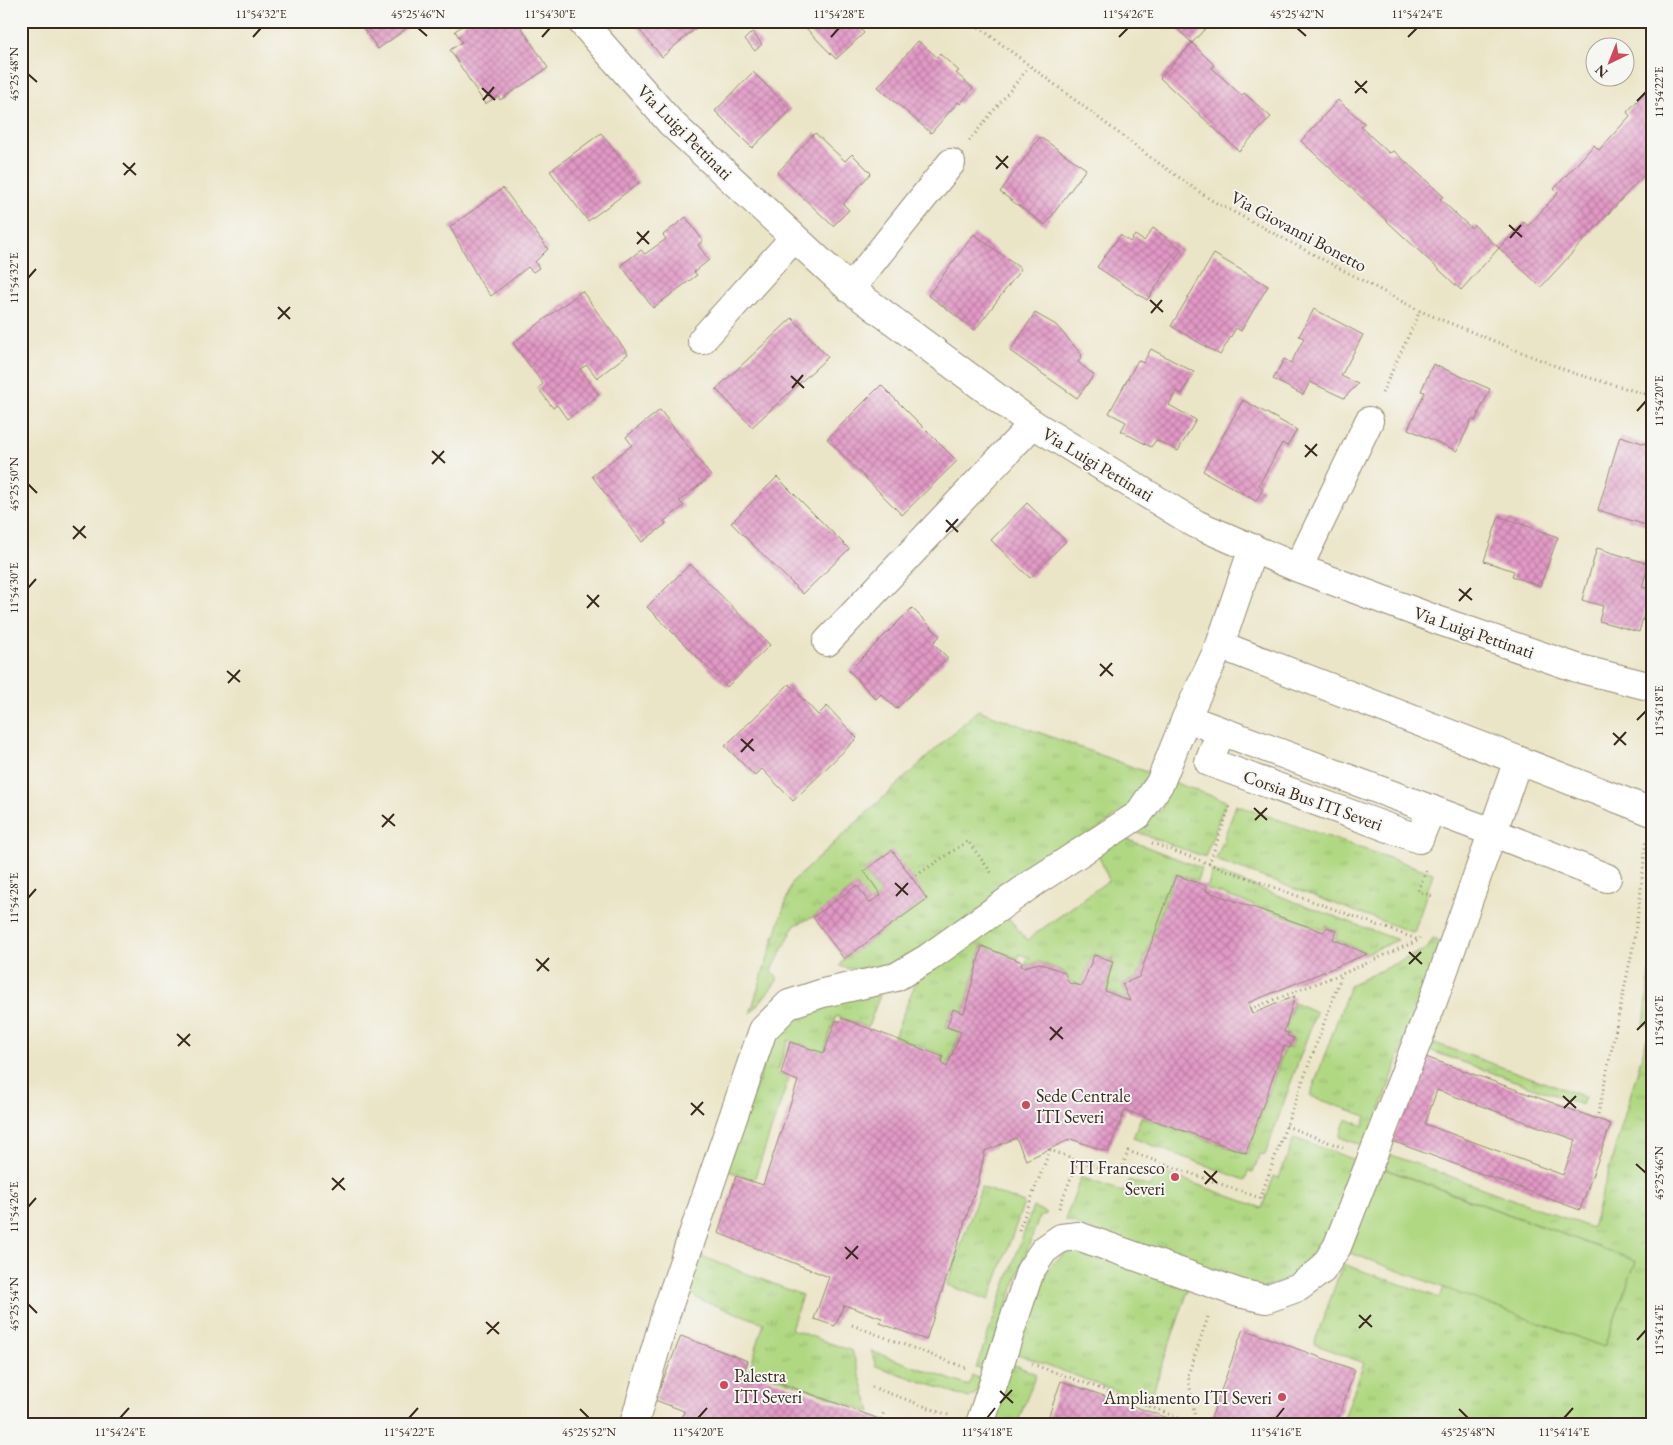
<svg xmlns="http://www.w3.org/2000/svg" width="1673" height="1445" font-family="'EB Garamond',serif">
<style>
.grass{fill:url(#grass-tufts);stroke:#768150}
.garden{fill:url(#garden-furrows);stroke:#768150}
.pitch{fill:#b0d882;stroke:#768150}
.building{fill:url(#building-cross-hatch);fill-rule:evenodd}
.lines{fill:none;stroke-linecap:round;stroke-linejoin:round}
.minor-casing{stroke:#938872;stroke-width:30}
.path{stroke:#938872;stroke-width:3;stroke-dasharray:1 4;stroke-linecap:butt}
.minor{stroke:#fff;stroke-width:28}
.ticks{fill:none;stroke:#3b2a1e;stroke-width:2}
.poi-dot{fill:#d1495b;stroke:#f6f6f2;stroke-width:2}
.labels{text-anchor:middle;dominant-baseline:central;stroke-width:4;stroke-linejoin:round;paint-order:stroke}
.street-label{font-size:18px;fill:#3b2a1e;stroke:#f6f6f2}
.poi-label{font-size:18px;fill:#3b2a1e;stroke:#f6f6f2;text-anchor:start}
.neatline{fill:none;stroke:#3b2a1e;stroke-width:2}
.ticks-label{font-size:12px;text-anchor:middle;fill:#3b2a1e}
</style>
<defs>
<pattern id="grass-tufts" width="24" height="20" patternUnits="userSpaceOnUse" patternTransform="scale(1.25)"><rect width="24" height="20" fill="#b0d882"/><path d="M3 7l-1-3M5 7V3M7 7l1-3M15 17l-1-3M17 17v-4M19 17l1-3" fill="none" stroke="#98ba70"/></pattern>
<pattern id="garden-furrows" width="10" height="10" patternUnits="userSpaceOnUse" patternTransform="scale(1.25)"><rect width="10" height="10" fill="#b0d882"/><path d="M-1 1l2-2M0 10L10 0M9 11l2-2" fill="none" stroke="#98ba70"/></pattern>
<pattern id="building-cross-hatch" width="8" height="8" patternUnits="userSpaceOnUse" patternTransform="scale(1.25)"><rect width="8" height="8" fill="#e299c6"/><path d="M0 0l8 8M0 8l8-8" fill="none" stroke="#b87da0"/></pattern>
</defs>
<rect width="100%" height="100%" fill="#f6f6f2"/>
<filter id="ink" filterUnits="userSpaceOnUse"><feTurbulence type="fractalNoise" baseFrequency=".02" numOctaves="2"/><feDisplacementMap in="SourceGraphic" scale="10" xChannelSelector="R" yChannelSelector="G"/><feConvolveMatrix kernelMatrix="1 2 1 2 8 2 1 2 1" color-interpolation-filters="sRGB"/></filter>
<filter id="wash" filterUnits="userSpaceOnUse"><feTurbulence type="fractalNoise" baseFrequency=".0096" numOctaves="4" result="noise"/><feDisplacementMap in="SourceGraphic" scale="20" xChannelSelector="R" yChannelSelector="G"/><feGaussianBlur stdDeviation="1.12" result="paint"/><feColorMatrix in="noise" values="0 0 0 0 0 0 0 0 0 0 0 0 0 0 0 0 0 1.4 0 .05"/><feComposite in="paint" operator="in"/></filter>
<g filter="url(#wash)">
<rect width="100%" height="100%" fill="#ebe5c7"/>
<path class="grass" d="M978 710 1152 774 1141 799 909 959C886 965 863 975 840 966L844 959 927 899 892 851 864 871 881 895 869 903 856 886 813 917 795 925 771 972 777 977V981L750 1014 792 882Z
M1170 781 1226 801 1205 857 1131 830 1162 810Z
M1236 805 1433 873 1414 933 1216 860Z
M1121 837 1201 868 1197 881 1175 874 1138 977 1122 984 1128 1000 1106 991 1113 960 1093 954 1081 985 1071 982 1065 972 1039 962 1024 966 1029 958 1020 954 1018 959 982 945 964 1012 952 1009 946 1027 960 1033 947 1066 943 1064 944 1055 894 1037 917 979 1006 915 1027 940 1109 880 1098 854Z
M1212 871 1398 940 1367 953 1335 939 1338 931 1326 926 1324 930 1207 889Z
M1432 939 1440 942 1367 1147 1339 1137 1346 1119 1363 1126 1366 1116 1310 1096 1350 985 1428 948Z
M880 995 868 1027 836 1016 823 1053 788 1040 777 1074 789 1078 754 1180 726 1170 771 1045 796 1017 856 997Z
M1294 1002 1316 1012 1265 1155 1260 1154 1253 1172 1248 1171 1245 1180 1133 1138 1141 1117 1247 1154 1285 1047 1290 1048 1294 1039 1288 1036 1289 1033 1285 1031Z
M1647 1038 1652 1046V1424H1342L1364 1363 1314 1344 1343 1264 1440 1298 1444 1287 1604 1347 1636 1261 1381 1167 1386 1153 1592 1228Z
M1429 1041 1585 1097 1582 1105 1426 1049Z
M1294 1138 1361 1162 1331 1243 1296 1277 1257 1290 1065 1220 1081 1177 1123 1192 1129 1180 1150 1187 1157 1170 1262 1208 1274 1176 1279 1178Z
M981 1187 1024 1203 989 1300 947 1285Z
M1033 1207 1047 1213 1045 1215 1039 1217 984 1370 976 1368Z
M1085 1248 1189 1288 1149 1403 1015 1353 1041 1278 1053 1263 1067 1252Z
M696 1254 802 1295 791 1329 852 1351 871 1412 750 1368 764 1323 698 1299 688 1291 685 1279Z
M871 1351 969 1386 972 1376 981 1379 976 1393 969 1398 876 1366Z
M1010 1363 1036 1374 1017 1424H990Z"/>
<path class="garden" d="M1652 955V1025H1644Z"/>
<path class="pitch" d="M1376 1166 1636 1261 1604 1347 1345 1251Z"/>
<g id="blocks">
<path class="building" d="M358 21H417L378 49Z
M469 21H517L548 68 500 100 498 96 485 104 450 50 462 42 455 31Z
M632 21H704L662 57Z
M799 21H853L864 33 836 59Z
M1169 21H1212L1192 43Z
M1637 21H1652V34L1649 32Z
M752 32 762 44 755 51 745 39Z
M918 41 937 57 940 54 959 71 956 73 973 88 960 104 958 102 931 133 878 87Z
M1192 43 1214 65 1212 68 1242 96 1244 93 1271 117 1239 151 1160 78Z
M753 72 791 110 752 148 715 111Z
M1649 88 1652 90V166L1541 287 1499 248 1461 290 1301 141 1338 100 1364 123 1361 127 1389 153 1394 151 1443 196 1440 199 1471 228 1474 225 1499 248 1524 222 1528 226 1558 193 1554 189 1594 145 1599 150 1630 116 1627 112Z
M601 133 639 183 588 221 550 171Z
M815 133 845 161 852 154 871 173 843 204 849 210 833 226 777 173Z
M1040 137 1086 169 1045 225 1000 192Z
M503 188 548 249 535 262 539 268 533 272 528 267 491 296 481 283 450 227Z
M686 217 703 241 698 245 709 260 694 272 697 275 653 308 621 265 641 250 645 254 666 239 663 235Z
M1153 228 1182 249 1147 300 1097 267 1120 235 1130 242 1135 235 1144 241Z
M974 234 1021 269 975 330 928 295Z
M1214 254 1268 286 1241 331 1236 328 1220 355 1171 326Z
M582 291 628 354 597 378 587 365 580 369 599 395 567 419 557 405 553 408 538 388 543 384 513 343Z
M1314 309 1363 335 1341 376 1358 384 1344 398 1310 382 1303 395 1273 379 1284 359 1291 363 1304 338 1299 336Z
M1035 313 1056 325 1082 355 1078 362 1094 375 1077 398 1010 351Z
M792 318 828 357 752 427 716 389Z
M1151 349 1194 372 1182 394 1176 391 1169 405 1196 420 1178 451 1156 440 1151 447 1123 432 1121 431 1126 422 1109 413 1138 360 1143 363Z
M1433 364 1490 389 1475 421 1472 419 1457 451 1408 429 1425 392 1421 391Z
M881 385 957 461 902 515 827 439Z
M1243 400 1297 430 1287 446 1282 443 1259 485 1263 489 1256 501 1203 471Z
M660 410 711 476 679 501 684 506 664 521 666 524 642 542 592 476 632 445 626 437Z
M1620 436 1652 446V527L1598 510Z
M777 477 849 549 803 594 731 523Z
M1027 503 1066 541 1030 578 991 540Z
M1499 516 1558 537 1540 586 1512 576 1514 571 1484 561Z
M1597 548 1649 564 1642 587 1651 590 1639 632 1599 621 1603 606 1582 600Z
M690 564 770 645 727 687 647 607Z
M912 608 940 636 933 643 948 658 896 709 881 694 876 699 849 671Z
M789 684 818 715 827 706 857 738 793 801 762 769 755 776 725 746Z
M892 850 927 899 844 959 813 917 857 885 869 903 881 895 864 871Z
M1176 875 1207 886 1206 891 1324 932 1327 927 1337 931 1333 939 1367 954 1248 1003 1252 1014 1295 996 1284 1032 1289 1033 1287 1036 1294 1038 1290 1048 1284 1046 1246 1153 1125 1110 1108 1152 1071 1139 1026 1160 1016 1138 985 1151 978 1182 926 1340 880 1323 882 1318 844 1305 835 1326 814 1319 829 1277 718 1233 736 1176 763 1185 798 1081 781 1074 790 1042 824 1053 836 1020 840 1022 842 1018 943 1057 942 1064 947 1067 961 1032 947 1027 953 1009 964 1013 982 946 1022 962 1021 966 1024 967 1039 963 1064 972 1069 983 1082 986 1094 955 1113 961 1105 991 1130 1001 1122 984 1139 977Z
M1423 1056 1611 1124 1580 1210 1392 1141ZM1437 1090 1576 1140 1563 1175 1425 1124Z
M1243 1329 1355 1370 1336 1424H1209Z
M681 1336 748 1361 745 1370 893 1424H680L684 1411 655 1400Z
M1061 1381 1182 1423V1424H1046Z"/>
</g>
</g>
<g filter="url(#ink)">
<use href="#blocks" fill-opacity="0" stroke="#938872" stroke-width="1"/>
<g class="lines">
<g class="minor-casing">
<path id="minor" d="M581 21 671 123 850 289 1033 424 1196 524 1298 568 1440 621 1577 668 1652 687
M850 289 951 163
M702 340 794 238
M1298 568 1369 421
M827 642 1033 424
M1220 645 1652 812
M1186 718 1492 832 1607 878
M1221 731 1209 762 1419 839 1431 809
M634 1424 666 1313 763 1030 789 1004 823 993 896 977 928 958 1033 883 1138 815 1160 783 1186 718 1220 645 1253 548
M980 1424 1030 1271 1044 1250 1061 1238 1078 1236 1239 1293 1266 1299 1299 1287 1322 1270 1337 1247 1433 1001 1518 760"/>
</g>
<path class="path" d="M971 21 1150 157 1211 200 1420 311 1573 373 1652 396
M969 141 1029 67
M1382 393 1420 311
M1152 843 1419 940
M1209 864 1231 803
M1426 871 1418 891 1435 897
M912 878 968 841 993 875
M1250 1009 1341 974
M1597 1119 1633 947 1640 899 1646 841
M1286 1126 1344 1148
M1059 1208 1078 1160
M1019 1230 1050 1150 1120 1175 1128 1151 1260 1198 1342 974 1419 940 1420 938
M852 1325 966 1368
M1032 1364 1149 1406 1193 1424
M872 1387 951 1416
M881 1419 884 1412
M1196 1424 1188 1375 1209 1314"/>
<use href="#minor" class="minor"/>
</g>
</g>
<path class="ticks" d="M418 28 427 36M1297 28 1306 36M253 37 261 28M542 37 550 28M831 37 839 28M1119 37 1128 28M1408 37 1417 28M28 74 37 82M1355 81 1367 93M482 88 495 100M1355 93 1367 81M483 100 494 87M1637 101 1646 92M996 156 1008 168M123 163 136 175M996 169 1008 156M124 175 135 163M1509 225 1522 237M637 232 649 244M1510 238 1521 225M637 244 649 231M28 278 36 269M1150 300 1163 312M278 307 290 319M1151 313 1162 300M278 319 290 307M791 376 804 388M792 388 803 375M1637 411 1646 401M1305 445 1317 456M432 451 445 463M1305 457 1317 444M432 464 444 451M28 484 37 493M946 520 958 532M73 526 86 538M946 532 958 519M73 539 85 526M28 588 36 579M1459 589 1472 600M587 595 599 607M1459 601 1471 588M587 608 599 595M1100 664 1113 676M227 671 240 682M1100 676 1112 663M228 683 240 670M1637 720 1646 711M1613 733 1626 745M741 739 754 751M1614 745 1626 732M741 752 753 739M1254 808 1267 820M382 815 395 826M1255 820 1267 808M382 827 394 814M895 883 908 895M896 896 908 883M28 898 36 889M1409 952 1422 964M536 959 549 971M1409 964 1421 952M537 971 549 958M1050 1027 1063 1039M1637 1030 1646 1021M177 1034 190 1046M1050 1040 1062 1027M178 1046 190 1034M1563 1096 1576 1108M691 1103 704 1115M1564 1108 1576 1096M691 1115 703 1102M1636 1164 1646 1173M1204 1171 1217 1183M332 1178 345 1190M1205 1184 1217 1171M332 1190 344 1178M28 1207 36 1198M845 1247 858 1259M846 1259 858 1246M28 1304 37 1313M1359 1315 1372 1327M486 1322 499 1334M1359 1328 1371 1315M487 1334 499 1322M1637 1340 1646 1330M1000 1391 1013 1403M1000 1403 1012 1390M580 1409 589 1418M1459 1409 1468 1418M120 1418 129 1408M409 1418 418 1408M698 1418 707 1408M987 1418 995 1408M1276 1418 1284 1408M1564 1418 1573 1408"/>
<g class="poi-dot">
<circle cx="1026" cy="1105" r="5"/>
<circle cx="1175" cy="1177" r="5"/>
<circle cx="724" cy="1385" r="5"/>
<circle cx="1282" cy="1397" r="5"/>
</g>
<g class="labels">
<g class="street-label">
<text transform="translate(685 132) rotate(45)">Via Luigi Pettinati</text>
<text transform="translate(1299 231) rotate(28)">Via Giovanni Bonetto</text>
<text transform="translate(1098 464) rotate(31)">Via Luigi Pettinati</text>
<text transform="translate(1474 632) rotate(19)">Via Luigi Pettinati</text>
<text transform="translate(1313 800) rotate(20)">Corsia Bus ITI Severi</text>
</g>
<g class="poi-label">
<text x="1036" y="1095">Sede Centrale<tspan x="1036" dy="21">ITI Severi</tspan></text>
<text x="1165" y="1167" text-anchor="end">ITI Francesco<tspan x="1165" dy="21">Severi</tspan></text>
<text x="734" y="1375">Palestra<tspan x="734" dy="21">ITI Severi</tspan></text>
<text x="1272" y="1397" text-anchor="end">Ampliamento ITI Severi</text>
</g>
</g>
<rect width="1673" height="1445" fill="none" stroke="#f6f6f2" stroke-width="55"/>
<g transform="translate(1610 62) rotate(223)"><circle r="24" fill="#f6f6f2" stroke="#aba49d"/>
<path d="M0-4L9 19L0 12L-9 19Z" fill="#d1495b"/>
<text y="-8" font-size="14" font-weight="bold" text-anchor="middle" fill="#3b2a1e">N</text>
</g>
<rect x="28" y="28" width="1618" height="1390" class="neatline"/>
<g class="ticks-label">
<text x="261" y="18">11°54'32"E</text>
<text x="418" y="18">45°25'46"N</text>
<text x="550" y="18">11°54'30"E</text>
<text x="839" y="18">11°54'28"E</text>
<text x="1128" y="18">11°54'26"E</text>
<text x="1297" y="18">45°25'42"N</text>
<text x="1417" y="18">11°54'24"E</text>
<text transform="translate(14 74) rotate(-90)" y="4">45°25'48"N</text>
<text transform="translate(1659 92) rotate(-90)" y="4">11°54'22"E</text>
<text transform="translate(14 278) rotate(-90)" y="4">11°54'32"E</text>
<text transform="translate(1659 401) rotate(-90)" y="4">11°54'20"E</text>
<text transform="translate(14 484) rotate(-90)" y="4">45°25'50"N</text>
<text transform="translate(14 588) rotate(-90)" y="4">11°54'30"E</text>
<text transform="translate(1659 711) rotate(-90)" y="4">11°54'18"E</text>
<text transform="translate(14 898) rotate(-90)" y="4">11°54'28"E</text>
<text transform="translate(1659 1021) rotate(-90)" y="4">11°54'16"E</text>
<text transform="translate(1659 1173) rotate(-90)" y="4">45°25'46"N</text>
<text transform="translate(14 1207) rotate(-90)" y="4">11°54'26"E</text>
<text transform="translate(14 1304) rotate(-90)" y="4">45°25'54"N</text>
<text transform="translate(1659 1330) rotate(-90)" y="4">11°54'14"E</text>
<text x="120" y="1436">11°54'24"E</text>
<text x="409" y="1436">11°54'22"E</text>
<text x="589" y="1436">45°25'52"N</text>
<text x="698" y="1436">11°54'20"E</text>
<text x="987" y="1436">11°54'18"E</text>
<text x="1276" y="1436">11°54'16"E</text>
<text x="1468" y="1436">45°25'48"N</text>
<text x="1564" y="1436">11°54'14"E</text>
</g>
</svg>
